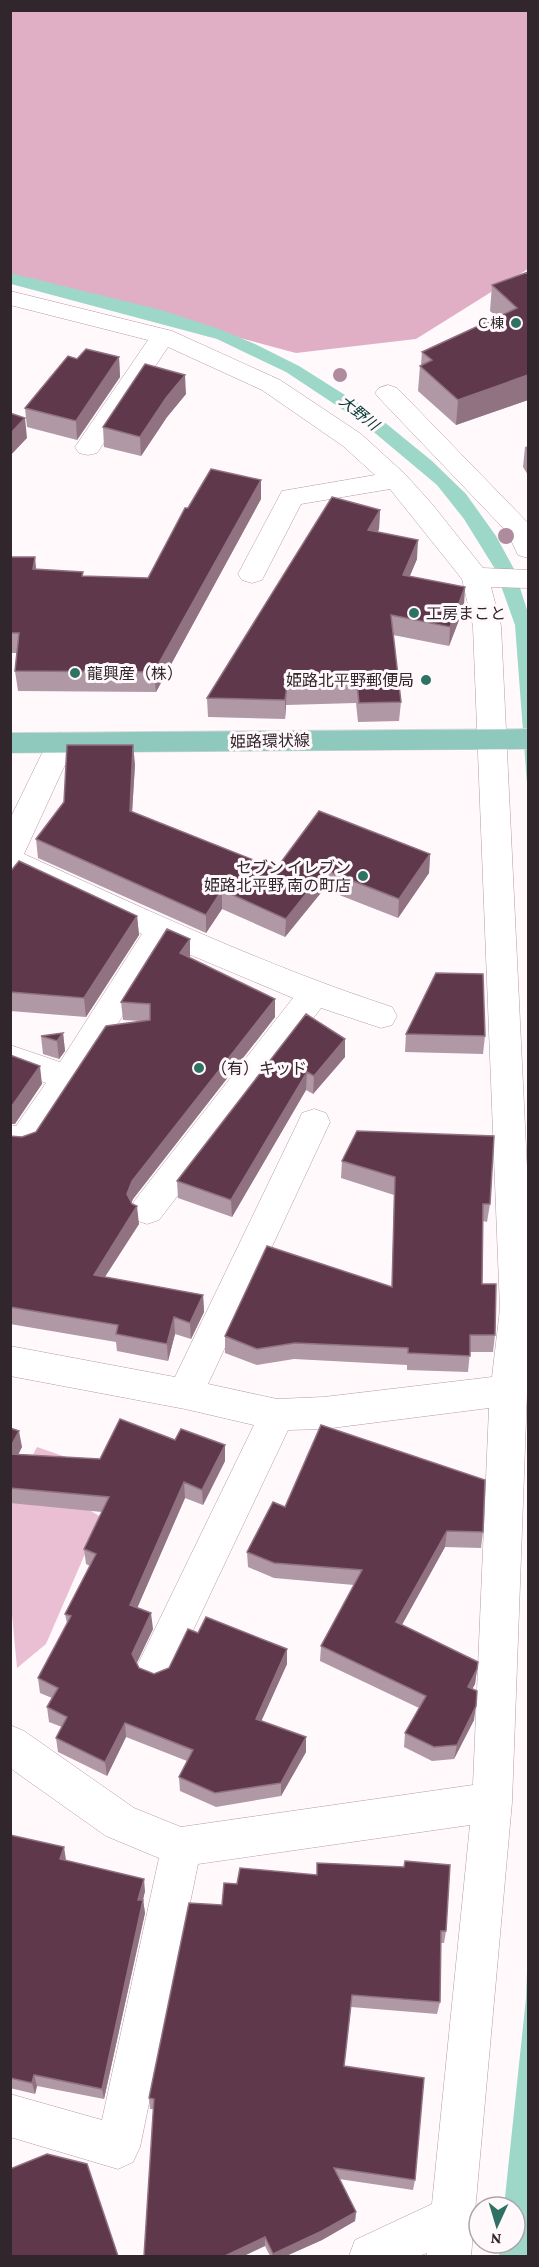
<svg xmlns="http://www.w3.org/2000/svg" width="539" height="2267" font-family="'Crimson Pro','Noto Sans JP',serif">
<style>
.green{fill:#eabfd3}
.forest{fill:#e0afc6}
.water{fill:#9dd7c8}
.lines{fill:none;stroke-linecap:round;stroke-linejoin:round}
.minor-casing{stroke:#b59aa7;stroke-width:1}
.major-casing{stroke:#dad8d9;stroke-width:1}
.minor{fill:#fff;fill-rule:evenodd}
.major{fill:#8fc8bc;fill-rule:evenodd}
.tree{fill:#af8b9e}
.wall{fill:#b098a4}
.shaded-wall{fill:#907281}
.building{fill:#60384c;stroke:#907281;stroke-width:1.5}
.poi-dot{fill:#2f7264;stroke:#fff9fc;stroke-width:2}
.labels{text-anchor:middle;dominant-baseline:central;stroke-width:6;stroke-linejoin:round;paint-order:stroke}
.far-poi-label{font-size:14px;fill:#31262b;stroke:#fff9fc;text-anchor:end}
.far-water-label{font-size:15px;font-style:italic;fill:#023930;stroke:#fff9fc}
.poi-label{font-size:16px;fill:#31262b;stroke:#fff9fc;text-anchor:start}
.street-label{font-size:16px;fill:#31262b;stroke:#fff9fc}
</style>
<rect width="100%" height="100%" fill="#fff9fc"/>
<path class="green" d="M37 1447 92 1466 84 1507 101 1517 46 1644 17 1668 10 1593V1499Z"/>
<path class="forest" d="M10 11H528V269L416 339 296 353 11 276Z"/>
<path class="water" d="M10 273 161 310 219 329 255 344 299 366 372 412 432 461 466 494 496 536 514 569 528 613V797L515 625 495 569 464 519 437 485 363 423 286 372 217 339 11 284Z
M528 1945 527 2256H499L500 2243H515V2207H504L526 1998Z"/>
<g class="lines">
<g class="minor-casing">
<path id="minor" d="M10 291 172 331 280 380 361 434 405 474 432 504 483 568 528 570V588L491 587 501 626 528 1189V1365L512 1802 471 2256H427V2253L419 2256H349L355 2240 432 2204 470 1825 198 1864 140 2147 133 2162 118 2169 10 2137V2094L102 2120 159 1858 106 1836 10 1768V1725L24 1731 134 1808 181 1827 473 1785 489 1408 324 1429 288 1430 169 1681 155 1686 141 1681 136 1668 254 1425 185 1409 10 1376V1346L175 1377 298 1122 302 1113 314 1109 326 1113 330 1122 208 1384 277 1399 324 1397 492 1377 500 1309 473 626 462 579 390 489 301 504 262 580 252 583 242 580 238 574 282 491 375 475 343 446 262 390 168 347 97 453 88 455 79 453 75 447 148 340 10 305Z
M388 385 397 388 527 522 528 558 518 555 507 532 379 398 375 393 379 388Z
M61 733 71 736 75 743 24 854C145 909 266 966 392 1007L397 1016 392 1025 381 1028 321 1008 159 1220 147 1224 135 1220 130 1210 135 1200 293 998 167 945 78 1087 36 1149 24 1153 10 1151V1125L16 1126 46 1083 10 1070V1045L60 1062 142 934 10 873V819L47 743 51 736Z"/>
</g>
<g class="major-casing">
<path id="major" d="M528 729V749L10 753V733Z"/>
</g>
<use href="#minor" class="minor"/>
<use href="#major" class="major"/>
</g>
<g class="tree">
<circle cx="340" cy="375" r="7"/>
<circle cx="506" cy="536" r="8"/>
</g>
<path class="wall" d="M528 272V400L456 425 418 391 420 366 421 365 422 352 497 317 490 311 492 285Z
M119 357 120 377 77 440 27 427 25 408 77 359Z
M186 394 167 417 141 456 104 447 103 427Z
M528 446V475L523 467 525 447Z
M261 480V499L156 692 18 691 15 671 17 653H10V557L36 570 83 576 148 578 188 508Z
M380 510 379 529 378 532 417 559 409 577 464 607 449 646 393 635 401 702 399 721 358 722 356 703 286 705 285 719 208 717 207 698Z
M135 764 132 812 276 869 430 854 429 873 398 918 324 889 285 937 222 909 206 933 38 858 36 839 64 802Z
M10 872 137 916 139 935 86 1017 10 1011Z
M190 939V958L275 1017 133 1199 131 1203 139 1224 105 1277 203 1295 204 1312 191 1339 175 1334 168 1361 117 1351 116 1342 10 1324V1136L22 1137 36 1132 141 1021 123 1020 121 1002Z
M306 1014 345 1057 313 1094 306 1090 232 1217 178 1198 177 1181Z
M63 1033 65 1051 59 1059 43 1054 41 1036Z
M406 1034 485 1036 483 1054 405 1052Z
M342 1161 490 1204 487 1222 483 1221 482 1284 495 1335 493 1352H470L468 1372 407 1370V1365L294 1359 257 1365 225 1353V1336L392 1286 394 1195 341 1178Z
M10 1428 22 1447 18 1454 100 1459 225 1461 203 1505 185 1498 137 1608 153 1629 136 1663 139 1668 154 1674 169 1668 198 1633 287 1649V1664L261 1721 306 1752 281 1796 216 1807 180 1791 179 1777 187 1761 126 1737 107 1776 58 1752 56 1738 62 1727 49 1722 47 1707 52 1698 40 1693 38 1678 67 1623 65 1614 90 1566 86 1564 84 1549 102 1512 10 1503Z
M285 1507 483 1532 481 1548 445 1547 402 1625 477 1669 475 1684 472 1689 474 1720 454 1759 432 1761 404 1747 405 1733 419 1708 320 1661 321 1646 354 1585 274 1578 248 1567 247 1552Z
M10 1835 66 1860 145 1891 143 1900 145 1913 104 2099 37 2086 35 2094 10 2088Z
M189 1903 446 1931 444 1943H441L440 2002 437 2014 351 2007 344 2067 415 2180 413 2190 339 2179 356 2212 355 2221 322 2240 286 2256H270L265 2246 153 2109H150L149 2098Z"/>
<path class="shaded-wall" d="M119 357 120 377 77 440 76 421Z
M185 375 186 394 167 417 141 456 140 437 166 398Z
M528 375V400L456 425 458 400Z
M25 418 27 438 10 456V434Z
M261 480V499L156 692 154 672Z
M380 510 379 529 367 549 368 530Z
M418 540 417 559 402 595 403 575Z
M35 557 37 577 33 569Z
M465 587 464 607 449 646 450 627Z
M287 686 286 705 285 719V700Z
M133 745 135 764 131 830 130 811Z
M430 854 429 873 398 918 399 899Z
M325 870 324 889 285 937 286 919Z
M222 890V909L206 933V915Z
M137 916 139 935 86 1017 84 998Z
M190 939V957L181 972 180 953Z
M275 999V1017L133 1199 128 1211 127 1194 132 1181Z
M63 1033 65 1051 59 1059 57 1041Z
M345 1039V1057L313 1094 314 1076Z
M40 1066 42 1084 15 1124H10V1106Z
M307 1072 306 1090 232 1217 231 1200Z
M137 1206 139 1224 95 1292 94 1275Z
M203 1295 204 1312 191 1339 190 1323Z
M174 1317 175 1334 168 1361 167 1344Z
M19 1431 22 1447 11 1469 10 1448Z
M225 1445V1461L203 1505 202 1490Z
M184 1482 185 1498 132 1620 130 1605Z
M447 1531 445 1547 395 1637 396 1622Z
M151 1613 153 1629 134 1669 132 1654Z
M287 1649V1664L256 1733V1719Z
M477 1669 475 1684 466 1701 468 1687Z
M476 1706 474 1720 454 1759 457 1745Z
M125 1723 126 1737 107 1776 105 1762Z
M306 1737V1752L281 1796V1783Z
M64 1847 66 1860 60 1859Z
M144 1879 145 1891 140 1912 138 1900Z
M143 1900 145 1913 104 2099 102 2089Z
M34 2075 37 2086 35 2094 32 2083Z
M356 2212 355 2221 322 2240 286 2256H273V2254Z
M265 2237V2246L244 2256H225Z"/>
<path class="building" d="M528 272V375L458 400 420 366 432 360 422 352 517 308 492 285Z
M86 349 119 357 76 421 25 408 68 356 77 359Z
M145 364 185 375 166 398 140 437 103 427Z
M10 413 25 418 10 434Z
M211 469 261 480 154 672 15 671 19 633H10V557H35L33 569 83 572 82 576 148 578 185 508H188Z
M332 497 380 510 368 530 418 540 403 575 465 587 450 627 391 615 401 702 359 703 357 684 287 686 285 700 207 698Z
M67 745H133L130 811 276 869 319 811 430 854 399 899 325 870 286 919 222 890 206 915 36 839 64 802Z
M19 861 137 916 84 998 10 992V872Z
M167 929 190 939 180 953 275 999 132 1181 127 1194 132 1204 137 1206 94 1275 203 1295 190 1323 174 1317 167 1344 116 1334 118 1325 10 1307V1136L22 1137 36 1132 106 1026 150 1020V1004L121 1002Z
M436 973 483 974 485 1036 406 1034Z
M306 1014 345 1039 314 1076 307 1072 231 1200 177 1181Z
M63 1033 57 1041 41 1036Z
M10 1055 40 1066 12 1106H10Z
M357 1131 494 1136 490 1204H483L482 1284H496L495 1335H470V1356L408 1353V1348L295 1343 257 1349 225 1336 267 1246 392 1287 395 1177 342 1161Z
M120 1419 175 1440 181 1429 225 1445 202 1490 184 1482 130 1605 151 1613 132 1654 139 1668 154 1674 169 1668 188 1629 198 1633 206 1617 287 1649 256 1719 306 1737 281 1783 215 1793 179 1777 193 1750 125 1723 105 1762 56 1738 67 1717 47 1707 58 1688 38 1678 71 1616 65 1614 96 1554 84 1549 109 1497 10 1488V1454L100 1459Z
M321 1425 485 1480 483 1532 447 1531 396 1622 478 1662 477 1669 468 1687 477 1691 476 1706 457 1745 434 1747 405 1733 426 1696 321 1646 362 1570 274 1563 247 1552 273 1502 285 1507Z
M10 1428 19 1431 10 1448Z
M10 1835 64 1847 60 1859 144 1879 138 1900H143L102 2089 34 2075 32 2083 10 2078Z
M405 1861 450 1865 446 1931H441L440 2002 352 1995 344 2066 424 2078 415 2180 334 2168 356 2212 322 2231 273 2254 265 2237 225 2256H144L154 2099 149 2098 189 1903 222 1905 224 1883 237 1884 240 1868 317 1875V1863L404 1867Z
M47 2154 87 2164 118 2256H10V2169Z"/>
<g class="poi-dot">
<circle cx="516" cy="323" r="6"/>
<circle cx="414" cy="613" r="6"/>
<circle cx="75" cy="673" r="6"/>
<circle cx="426" cy="680" r="6"/>
<circle cx="363" cy="876" r="6"/>
<circle cx="199" cy="1068" r="6"/>
</g>
<g class="labels">
<g class="far-poi-label">
<text x="504" y="323">Ｃ棟</text>
</g>
<g class="far-water-label">
<text transform="translate(359 413) rotate(39)">大野川</text>
</g>
<g class="poi-label">
<text x="426" y="613">工房まこと</text>
<text x="87" y="673">龍興産（株）</text>
<text x="414" y="680" text-anchor="end">姫路北平野郵便局</text>
<text x="351" y="867" text-anchor="end">セブン イレブン<tspan x="351" dy="18">姫路北平野 南の町店</tspan></text>
<text x="211" y="1068">（有）キッド</text>
</g>
<g class="street-label">
<text transform="translate(270 741) rotate(-1)">姫路環状線</text>
</g>
</g>
<rect width="539" height="2267" fill="none" stroke="#31262b" stroke-width="24"/>
<g transform="translate(497 2225) rotate(184)"><circle r="28" fill="#fff9fc" stroke="#ada5a8" stroke-width="1.5"/>
<path d="M0-4.5L10 22L0 15L-10 22Z" fill="#2f7264"/>
<text y="-9" font-size="16" font-weight="bold" text-anchor="middle" fill="#31262b">N</text>
</g>
</svg>
